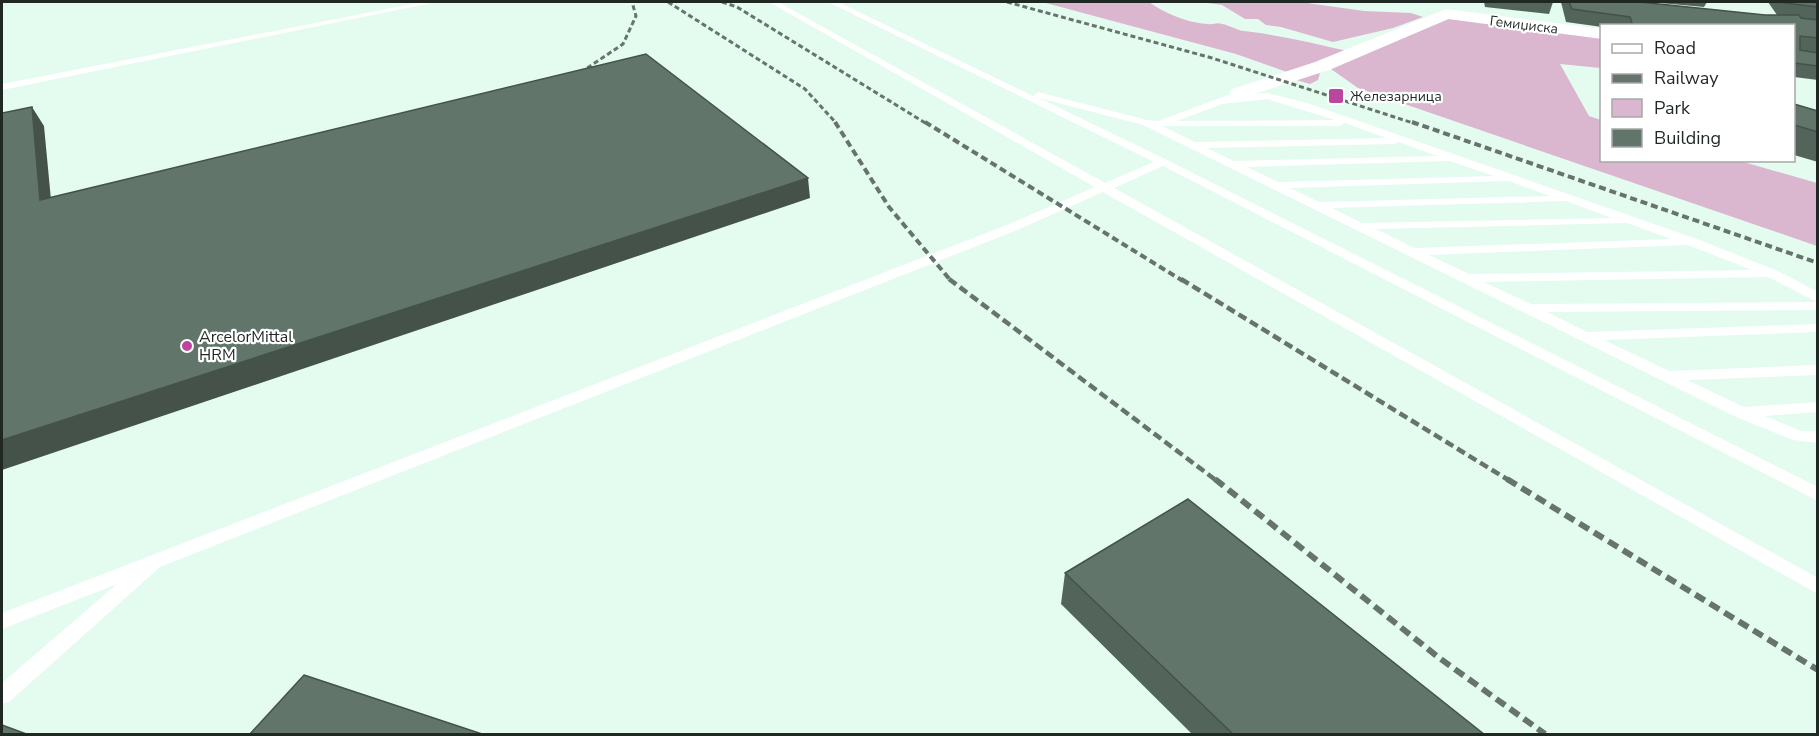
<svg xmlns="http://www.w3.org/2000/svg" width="1819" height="736" font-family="'Nunito Sans',sans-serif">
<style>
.green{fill:#dab6cf}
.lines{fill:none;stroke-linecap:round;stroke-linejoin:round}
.lane{fill:#fff;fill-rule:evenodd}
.street{fill:#fff;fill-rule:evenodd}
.rail-far3{stroke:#66746c;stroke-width:3;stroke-dasharray:5 3;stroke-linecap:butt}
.rail-far2{stroke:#66746c;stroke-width:4;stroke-dasharray:7 4;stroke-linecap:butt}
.rail-far1{stroke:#66746c;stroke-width:4.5;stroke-dasharray:9 4.5;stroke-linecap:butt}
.rail{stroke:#66746c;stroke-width:6;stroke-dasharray:11 6;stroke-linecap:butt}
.wall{fill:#53655b}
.shaded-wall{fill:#44524a}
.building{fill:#61756a;stroke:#44524a;stroke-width:1.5}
.poi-dot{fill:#ba469f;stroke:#fff;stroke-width:2}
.labels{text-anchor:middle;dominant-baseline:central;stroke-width:4.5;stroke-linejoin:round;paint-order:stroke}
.far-street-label{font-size:14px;fill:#1f2823;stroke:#fff}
.far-poi-label{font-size:14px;fill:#1f2823;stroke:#fff;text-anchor:start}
.poi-label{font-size:16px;fill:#1f2823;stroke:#fff;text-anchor:start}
</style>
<rect width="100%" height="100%" fill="#e4fbef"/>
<path class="green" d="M1042 2H1149C1164 13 1188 23 1208 24 1213 25 1217 22 1222 24 1229 25 1236 30 1244 31 1280 35 1316 44 1352 52L1322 66 1318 80 1310 84 1293 79 1298 76 1236 54Z
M1200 2H1300L1364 11 1411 13 1423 17 1393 28 1333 42 1281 27 1266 25 1258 19H1245L1222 5Z
M1451 18 1601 38V68L1560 64 1589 116 1601 120 1602 160 1740 161 1817 183V246L1358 88 1331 69Z"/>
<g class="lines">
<path class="lane" d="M423 2H437L2 90V84Z
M769 2H778L1105 183 1154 162 828 2H838L1033 96 1038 92 1147 120 1158 121 1228 95 1267 93 1307 103 1697 239 1778 271 1818 292V310L1547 312 1587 332 1818 324V332L1604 340 1669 371 1818 365V375L1687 380 1744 407 1818 402V412L1765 416 1801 431H1818V443L1793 440 1734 416 1143 125 1039 98 1167 160 1818 487V501L1163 166 1114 188 1818 578V594L1103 192 1015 231 160 567 9 702 2 704V683L117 584 2 629V613L1007 225 1095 187ZM1267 99 1335 120 1177 121 1222 104ZM1345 123 1386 138 1195 142 1162 126H1340ZM1399 142 1437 156 1234 161 1207 148 1394 144ZM1450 161 1494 176 1278 182 1247 167ZM1509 181 1550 196 1319 202 1290 188ZM1566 201 1612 218 1362 223 1332 208ZM1627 223 1671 239 1414 248 1376 229ZM1688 245 1752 270 1469 274 1429 255ZM1768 277 1817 302 1531 304 1484 282Z"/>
<path class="street" d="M1446 9 1602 29V39L1448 19 1329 70 1239 99 1232 97 1229 93 1232 89 1315 62Z"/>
<path class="rail-far3" d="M668 2 805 89 837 124
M722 2 737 7 927 124
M1007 2 1212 58 1416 124
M574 77 623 44 636 16 632 2"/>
<path class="rail-far2" d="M835 122 889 207 951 281
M925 122 1183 281
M1412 122 1818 263"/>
<path class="rail-far1" d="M949 279 1217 481
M1181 279 1510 481"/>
<path class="rail" d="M1215 479 1438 657 1545 734
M1507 479 1818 670"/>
</g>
<path class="wall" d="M1484 2H1553L1549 14 1485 7Z
M1561 2H1640L1765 15H1777L1768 2H1818V80L1794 77V26H1602V27L1566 22Z
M1649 2H1707L1704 7Z
M1794 104 1818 111V162L1794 155Z
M1065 573 1485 735H1193L1061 604Z"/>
<path class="shaded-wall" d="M32 107 44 126 53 221 40 200Z
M808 178 810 198 2 470V440Z"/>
<path class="building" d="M1569 2H1640L1765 15H1799L1801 18 1818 20V38L1800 36V50L1818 53V66L1794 63V26H1633L1630 17 1572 9Z
M1783 2H1818V7L1784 3Z
M646 54 808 178 2 440V113L32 107 40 200Z
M1794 104 1818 111V132L1794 125Z
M1188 499 1485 735H1234L1065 573Z
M304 675 485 735H249Z
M2 725 29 735H2Z"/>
<g class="poi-dot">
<rect x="1328" y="88" width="16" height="16" rx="3"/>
<circle cx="187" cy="346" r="6"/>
</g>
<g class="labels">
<g class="far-street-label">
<text transform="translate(1524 25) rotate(7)">Гемиџиска</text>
</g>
<g class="far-poi-label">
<text x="1350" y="96">Железарница</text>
</g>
<g class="poi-label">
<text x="199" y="337">ArcelorMittal<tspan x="199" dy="18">HRM</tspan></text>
</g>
</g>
<rect width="1819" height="736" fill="none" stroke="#1f2823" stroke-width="6"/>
<rect x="1600" y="24" width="195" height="138" fill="#ffffff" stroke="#a5a9a7" stroke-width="1.5"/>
<rect x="1612" y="44" width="30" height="9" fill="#ffffff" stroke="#a5a9a7" stroke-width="1.5"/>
<text x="1654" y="54" font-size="18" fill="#1f2823">Road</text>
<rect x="1612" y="74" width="30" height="9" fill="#66746c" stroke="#a5a9a7" stroke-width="1.5"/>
<text x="1654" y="84" font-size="18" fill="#1f2823">Railway</text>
<rect x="1612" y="99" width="30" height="18" fill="#dab6cf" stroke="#a5a9a7" stroke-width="1.5"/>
<text x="1654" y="114" font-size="18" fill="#1f2823">Park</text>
<rect x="1612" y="129" width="30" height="18" fill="#61756a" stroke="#a5a9a7" stroke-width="1.5"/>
<text x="1654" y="144" font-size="18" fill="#1f2823">Building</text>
</svg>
